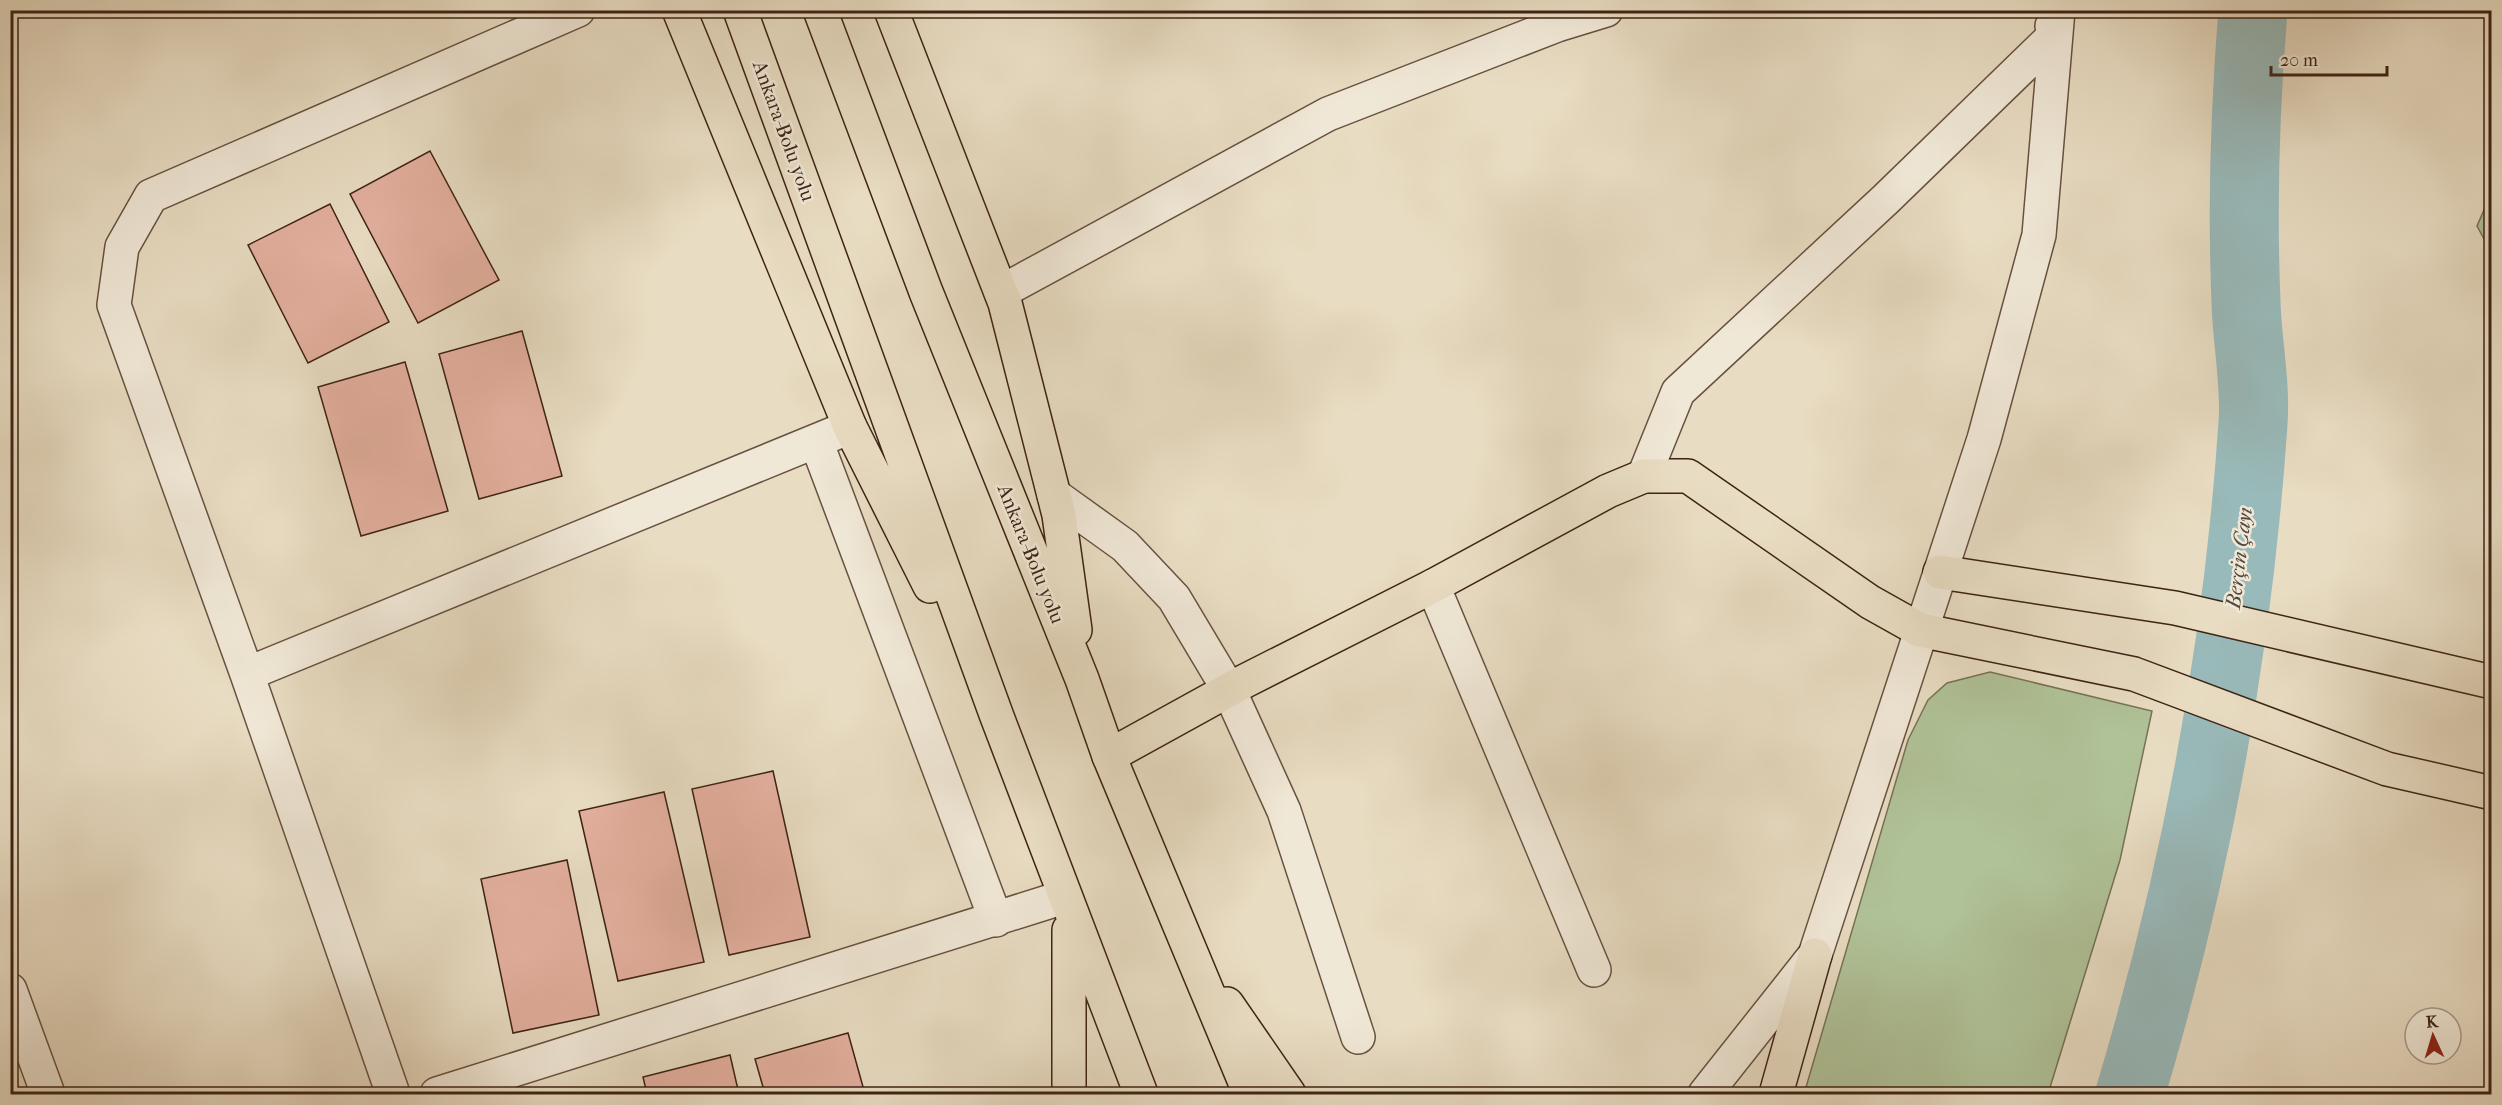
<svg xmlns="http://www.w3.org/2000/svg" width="2502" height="1105" font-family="'IM FELL French Canon',serif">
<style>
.green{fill:#b0c298;stroke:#777256;stroke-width:1.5}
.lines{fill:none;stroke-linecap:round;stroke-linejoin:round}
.river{stroke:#99baba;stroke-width:69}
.building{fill:#e3af9e;stroke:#3e2315;stroke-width:1.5}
.minor-casing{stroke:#685140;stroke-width:36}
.major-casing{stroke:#3e2315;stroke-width:36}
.highway-casing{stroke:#3e2315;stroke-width:36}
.minor{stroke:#f0e8d7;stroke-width:33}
.major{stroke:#e8dcc2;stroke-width:33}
.highway{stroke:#e8dcc2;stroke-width:33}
.labels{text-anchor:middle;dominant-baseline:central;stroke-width:5;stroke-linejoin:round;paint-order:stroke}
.street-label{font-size:20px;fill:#3e2315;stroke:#f0e8d7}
.water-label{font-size:21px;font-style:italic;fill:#55493e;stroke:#f0e8d7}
</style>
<rect width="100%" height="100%" fill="#e8dcc2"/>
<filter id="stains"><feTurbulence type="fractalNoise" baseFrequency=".00333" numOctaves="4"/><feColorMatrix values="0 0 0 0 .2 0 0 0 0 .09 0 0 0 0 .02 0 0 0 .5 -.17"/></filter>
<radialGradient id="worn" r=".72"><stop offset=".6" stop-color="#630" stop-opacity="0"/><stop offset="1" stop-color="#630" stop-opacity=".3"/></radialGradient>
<path class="green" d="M2491 194V252L2477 226Z
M1990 672 2152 711 2120 860 2048 1094H1804L1908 740 1928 700 1947 683Z"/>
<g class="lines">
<path class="river" d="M2130 1094C2195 877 2238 650 2253 423 2256 384 2247 342 2246 302 2242 205 2245 107 2253 10"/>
</g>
<path class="building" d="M430 151 499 280 418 323 350 194Z
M330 204 389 322 308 363 248 245Z
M522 331 562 476 479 499 439 354Z
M405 362 448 511 361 536 318 387Z
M773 771 810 937 729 955 692 789Z
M664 792 704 962 618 981 579 811Z
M567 860 599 1015 513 1033 481 879Z
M848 1033 865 1094H765L755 1059Z
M730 1055 739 1094H647L643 1077Z
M614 1088 616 1094H589Z"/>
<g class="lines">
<g class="minor-casing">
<path id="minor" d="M1001 292 1328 114 1557 25 1606 10
M816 441 996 920
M1644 476 1678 392 1886 199 2056 34 2052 26
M1054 495 1125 546 1174 598 1229 690 1284 811 1358 1037
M1433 586 1594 970
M247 674 850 427
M10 990 48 1094
M393 1094 247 674 114 305 122 247 151 196 578 10
M437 1094 1064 897
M1705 1094 1815 955 1984 439 2039 235 2058 10"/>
</g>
<g class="major-casing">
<path id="major" d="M1940 572 2175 608 2492 682
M1109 756 1245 681 1433 586 1608 491 1644 476H1688L1870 602 1920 630 2134 674 2387 769 2492 793"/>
</g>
<g class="highway-casing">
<path id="highway" d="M679 10 850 427 930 586
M740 10 996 714 1141 1094
M820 10 926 292 1082 679 1109 756 1250 1094
M891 10 1005 303 1059 515 1075 630
M1227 1004 1289 1094
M1069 1094V930
M1776 1094 1815 955"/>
</g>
<use href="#minor" class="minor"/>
<use href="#major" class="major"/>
<use href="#highway" class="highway"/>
</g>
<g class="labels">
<g class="street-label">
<text transform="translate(784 131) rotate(70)">Ankara-Bolu yolu</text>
<text transform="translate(1031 554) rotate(68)">Ankara-Bolu yolu</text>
</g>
<g class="water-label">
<text transform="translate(2239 558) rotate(-83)">Berçin Çayı</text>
</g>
</g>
<rect width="2502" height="1105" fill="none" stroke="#e8dcc2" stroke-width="36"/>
<rect x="12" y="12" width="2478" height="1081" fill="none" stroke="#3e2315" stroke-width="3"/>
<rect x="18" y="18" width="2466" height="1069" fill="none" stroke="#3e2315" stroke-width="1.5"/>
<g transform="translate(2433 1036) rotate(356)"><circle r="28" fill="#f0e8d7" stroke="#a99989" stroke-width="1.5"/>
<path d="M0-4.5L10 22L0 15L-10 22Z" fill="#8f2418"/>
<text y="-9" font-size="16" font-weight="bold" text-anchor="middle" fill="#3e2315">K</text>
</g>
<path d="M2271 66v9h116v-9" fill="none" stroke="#3e2315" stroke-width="3"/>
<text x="2280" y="66" font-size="18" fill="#3e2315" stroke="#f0e8d7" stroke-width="4.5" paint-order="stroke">20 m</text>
<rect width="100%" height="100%" filter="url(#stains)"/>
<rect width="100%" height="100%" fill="url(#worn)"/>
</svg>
